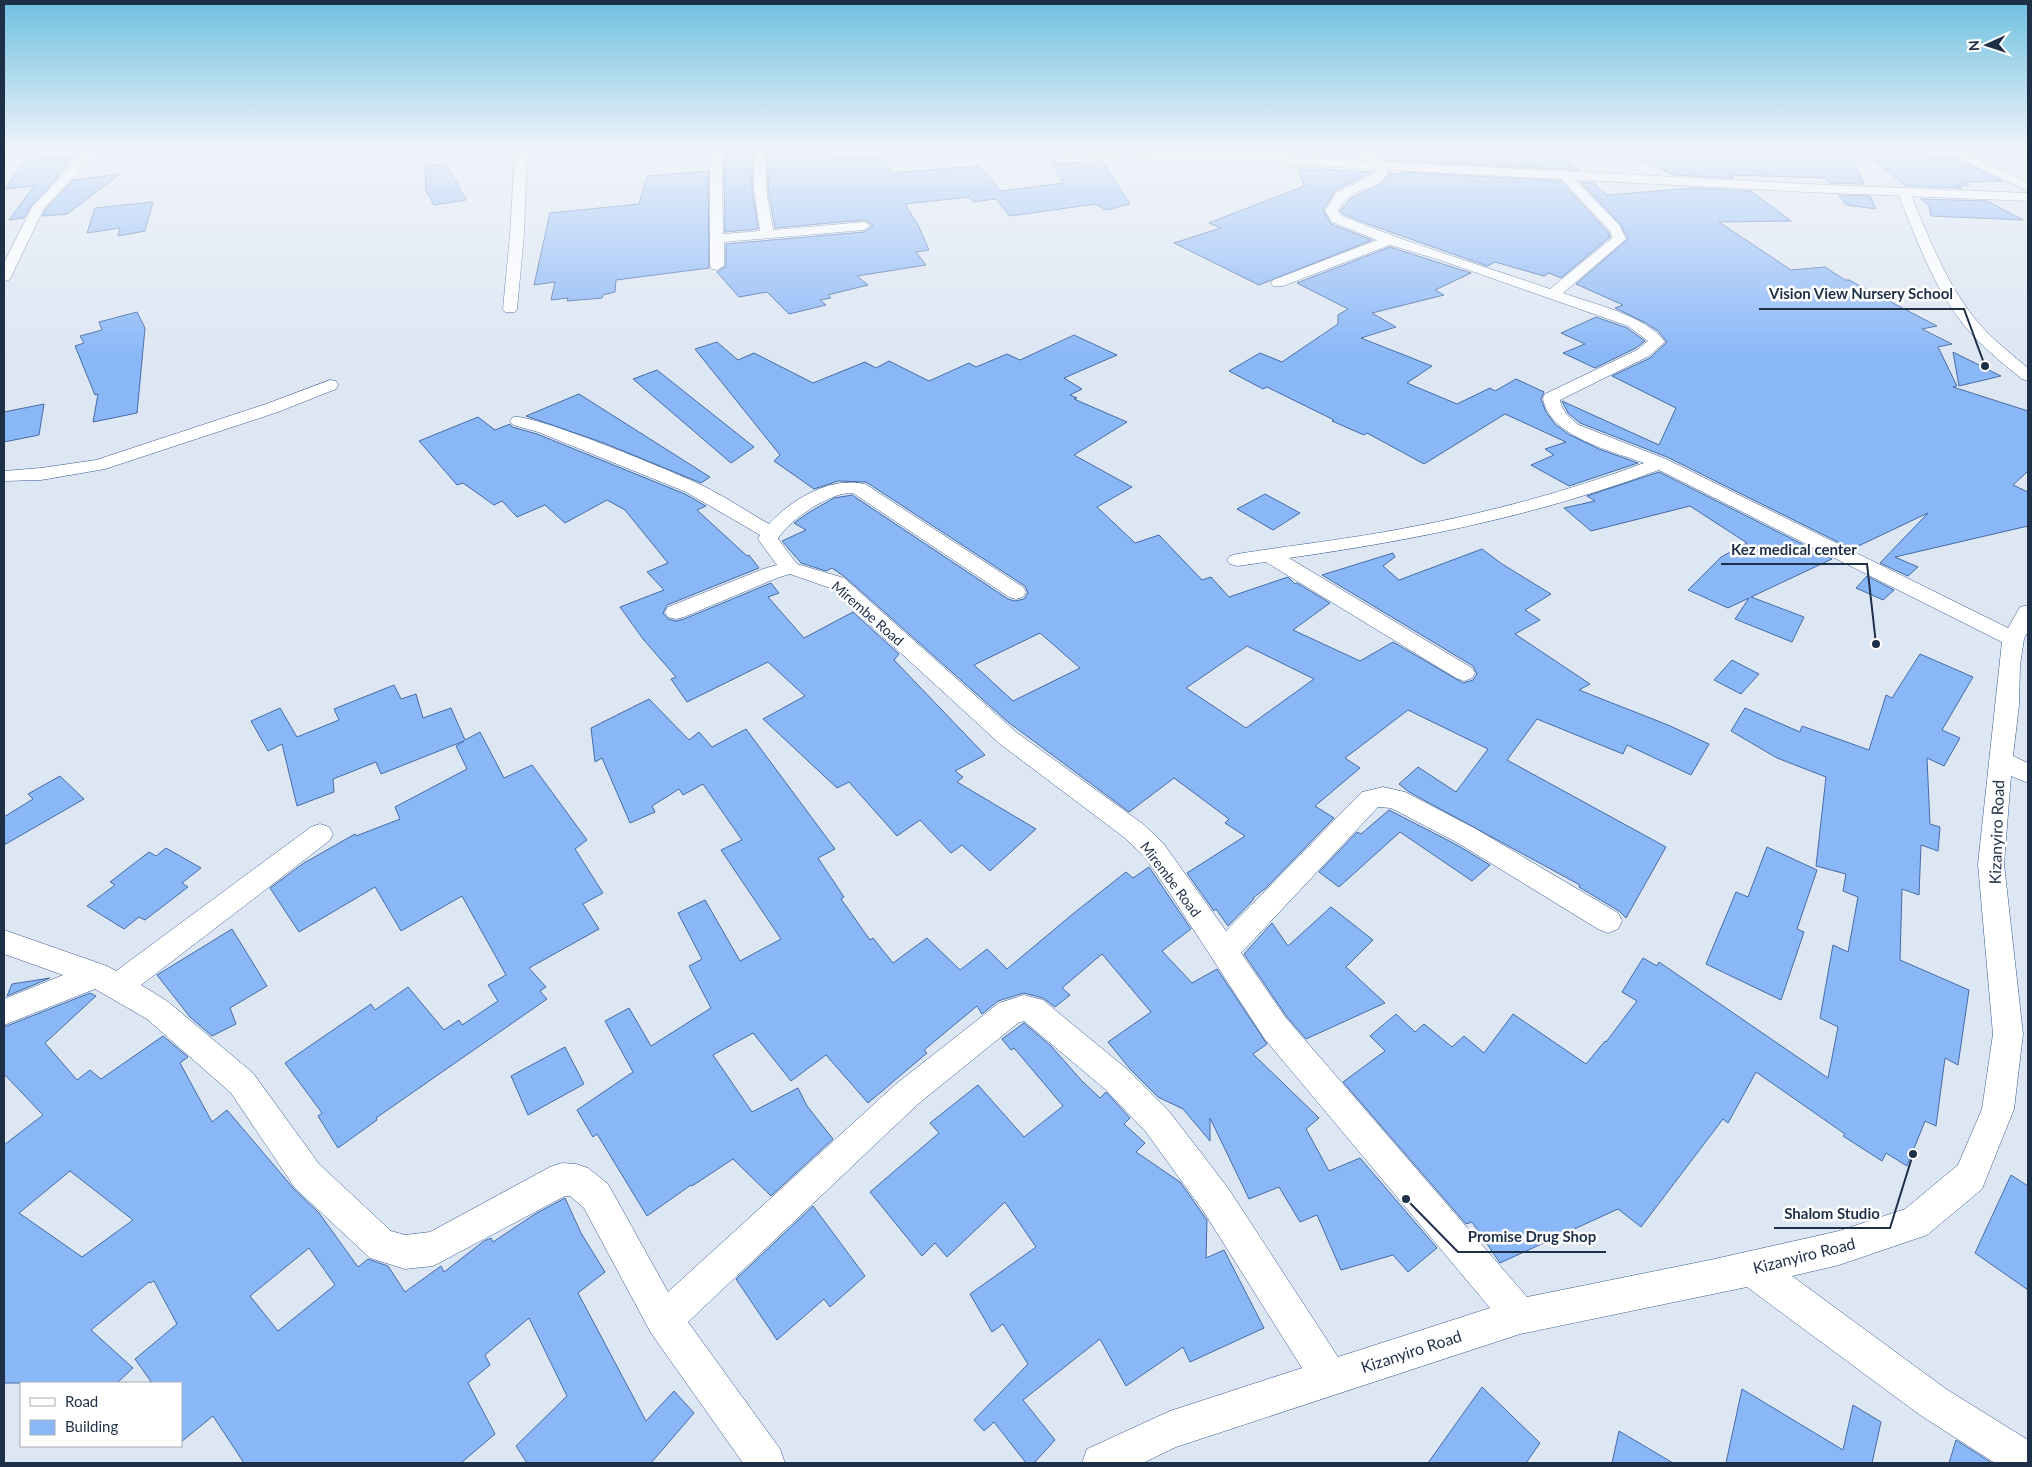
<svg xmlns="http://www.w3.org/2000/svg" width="2032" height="1467" font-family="Lato,sans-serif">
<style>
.building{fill:#8ab7f8;stroke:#456ca5;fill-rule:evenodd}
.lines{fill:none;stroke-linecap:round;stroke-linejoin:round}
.street-casing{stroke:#355b93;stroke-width:1}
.secondary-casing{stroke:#355b93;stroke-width:1}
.street{fill:#fff;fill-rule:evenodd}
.secondary{fill:#fff;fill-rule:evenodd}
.labels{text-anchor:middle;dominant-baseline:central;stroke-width:5;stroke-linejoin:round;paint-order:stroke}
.street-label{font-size:14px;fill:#1e2f48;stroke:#fff}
.near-street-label{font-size:16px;fill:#1e2f48;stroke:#fff}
.leader{fill:none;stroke:#1e2f48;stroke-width:2}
.callout-dot{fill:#1e2f48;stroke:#fff;stroke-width:2}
.callout-label{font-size:15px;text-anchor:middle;font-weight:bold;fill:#1e2f48;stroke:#fff;stroke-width:5;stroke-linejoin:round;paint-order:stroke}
</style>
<rect width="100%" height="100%" fill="#dde6f3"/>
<path class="building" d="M726 151H752V188L758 229 725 232 724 165Z
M768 151H833V157L884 155 891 173 979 166 1001 191 1063 183 1052 163 1103 162 1130 204 1106 210 1096 204 1010 216 996 199 973 202 969 197 905 204 918 225 929 250 916 252 926 265 857 276 868 285 828 295 831 298 820 300 826 305 789 314 767 292 739 297 717 272 726 266V244L864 232 873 225 864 220 775 228 768 188Z
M1621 151H1849L1864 184 1829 183 1826 178 1730 175 1734 178 1673 175Z
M1862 151H1920L1921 156 1947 155 2002 181 1963 182 1969 185 1957 186 1962 188 1906 186Z
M1453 152 1456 154 1557 152 1578 170 1386 160 1375 153Z
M73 155 56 179 31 206 24 218 9 220 34 186 5 189 25 161Z
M446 164 466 200 434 205 426 190 425 166Z
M1298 168 1316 171 1317 169 1373 172 1336 190 1323 210 1331 224 1372 240 1259 285 1174 243 1221 228 1209 223 1304 186Z
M708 171 709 268 616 280 615 292 603 295 602 298 567 301 568 298 551 300 555 282 534 285 550 213 639 204 647 176Z
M1401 172 1561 181 1608 232 1610 237 1561 278 1549 273 1544 276 1495 262 1487 266 1368 224 1343 214 1340 211 1351 198 1379 185 1390 173 1402 174Z
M120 174 67 214 42 216 46 209 73 180Z
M1580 182 1593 183 1607 195 1693 188 1751 191 1791 221 1719 222 1791 270 1825 267 1845 280H1849L1937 326 1922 329 1952 344 1938 347 1957 386 1953 387 2028 411V471L2013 485 2028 492V526L1895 557 1918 567 1908 576 1880 563 1928 513 1852 549 1667 457 1580 423 1568 413 1562 401 1659 445 1676 408 1612 376 1650 358 1667 342 1658 331 1646 323 1615 308 1623 305 1576 284 1628 239 1621 225Z
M1839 195 1870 196 1876 209 1846 205Z
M1921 199 1987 201 2023 220 1931 216 1929 205Z
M153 202 145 231 118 236 120 228 87 233 95 208Z
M1390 247 1471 273 1435 290 1444 295 1372 313 1396 327 1361 338 1432 366 1407 383 1457 404 1490 388 1495 391 1516 379 1544 392 1541 399 1546 412 1555 424 1568 434 1599 449 1638 463 1569 486 1531 465 1554 455 1545 449 1566 442 1505 414 1424 464 1367 433 1364 435 1332 421 1334 420 1267 387 1263 389 1229 371 1260 353 1282 362 1338 324V315L1348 309 1297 283Z
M137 312 145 328 137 413 93 422 98 394 95 395 75 346 84 343 80 336 102 330 99 322Z
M1596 317 1627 328 1645 341 1636 348 1595 368 1563 353 1585 344 1561 333Z
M1074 335 1117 355 1064 378 1082 389 1070 395 1077 398 1074 399 1127 422 1074 455 1132 487 1097 507 1135 543 1159 535 1202 580 1211 577 1229 597 1288 577 1295 584 1297 583 1330 603 1293 630 1360 661 1393 642 1463 683 1473 680 1477 674 1473 666 1322 575 1393 553 1395 557 1383 566 1399 580 1482 549 1502 564 1551 594 1525 610 1540 620 1515 634 1590 684 1579 690 1668 725 1709 744 1691 775 1627 745 1623 754 1537 719 1507 760 1666 847 1626 918 1619 911 1579 887 1580 885 1409 792 1399 784 1418 767 1456 792 1488 749 1408 710 1345 758 1360 768 1315 806 1334 818 1266 888 1253 898 1254 899 1228 926 1216 909 1214 911 1187 873 1245 836 1225 823 1229 819 1174 778 1129 812 1008 722 845 577 832 568 826 571 801 563 782 541 806 530 794 523 808 513 834 498 852 495 1008 599 1015 601 1024 599 1028 593 1025 586 866 482 838 481 814 489 774 461 780 455 695 349 717 342 738 360 754 353 813 383 865 362 876 368 889 361 929 381 969 363 976 367 1007 354 1020 360ZM1040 633 1080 668 1013 701 974 665ZM1247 646 1314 679 1246 728 1186 688Z
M1953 352 2001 376 1959 386Z
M657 370 754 447 731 463 633 379Z
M579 394 710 477 701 483 604 443 526 416Z
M44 404 39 435 4 442V412Z
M478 417 495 430 510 424 512 427 537 434 685 494 706 506 697 510 747 556 749 555 759 568 667 605 663 613 668 619 676 621 684 619 771 583 779 593 768 597 804 638 853 612 899 654 894 660 985 755 955 771 963 777 957 782 1036 829 990 871 962 845 951 853 920 820 897 836 849 782 837 788 763 719 805 696 768 662 687 702 671 679 676 677 643 639 620 607 664 590 647 572 668 563 625 510 607 500 565 523 545 505 517 517 502 501 494 505 463 483 457 485 419 441Z
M1659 472 1832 559 1751 597 1804 617 1792 642 1735 619 1749 598 1728 608 1688 590 1721 557 1747 543 1690 506 1591 531 1564 508 1595 501 1587 496Z
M1265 494 1300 513 1273 530 1237 509Z
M1867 576 1894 590 1883 600 1856 588Z
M1920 654 1973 677 1942 730 1960 738 1944 766 1927 758 1930 824 1940 827 1938 851 1921 845 1919 895 1902 889 1900 960 1969 990 1958 1065 1945 1058 1936 1126 1925 1121 1907 1166 1886 1153 1882 1161 1843 1136 1845 1134 1756 1072 1728 1123 1723 1119 1641 1227 1618 1209 1500 1263 1472 1222 1466 1224 1343 1082 1385 1051 1370 1036 1396 1014 1415 1032 1424 1024 1452 1047 1464 1036 1484 1053 1513 1014 1586 1064 1605 1041 1606 1042 1637 1001 1622 992 1643 958 1657 966 1659 962 1828 1078 1838 1027 1820 1018 1833 945 1848 952 1858 897 1843 891 1846 874 1816 866 1826 777 1777 758 1731 731 1745 708 1800 732 1802 726 1869 750 1886 695 1892 698Z
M1732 660 1759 674 1741 694 1714 680Z
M394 685 401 699 416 694 423 718 451 708 465 740 480 732 504 778 532 765 587 840 575 849 603 893 583 904 599 929 529 968 546 987 540 991 547 999 376 1118 377 1120 338 1148 318 1116 322 1113 285 1063 371 1004 375 1010 408 987 444 1030 459 1020 462 1025 498 1001 488 985 506 975 462 896 401 931 375 887 299 932 270 888 304 863 355 834 356 836 400 819 395 807 467 769 456 746 464 741 381 774 376 762 333 779 334 792 297 806 282 744 268 751 251 721 280 708 297 737 339 720 334 709Z
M649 699 689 740 699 732 712 747 746 729 835 849 818 858 844 897 841 899 870 940 873 938 893 963 927 938 960 970 987 949 1007 969 1074 913 1126 872 1133 878 1149 867 1191 929 1162 951 1192 983 1217 969 1267 1044 1253 1054 1319 1118 1306 1129 1329 1171 1360 1158 1437 1248 1408 1272 1393 1255 1341 1270 1317 1215 1300 1222 1279 1187 1249 1199 1210 1118V1141L1183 1109 1158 1097 1130 1069 1108 1042 1151 1012 1102 954 1062 988 1070 995 1055 1007 1043 998 1024 993 998 1001 982 1014 977 1006 924 1050 927 1053 868 1103 826 1055 791 1081 753 1033 713 1055 752 1112 798 1088 807 1106 833 1139 771 1196 733 1159 692 1186 691 1185 647 1216 597 1134 593 1137 577 1110 633 1072 605 1021 629 1008 651 1046 711 1008 689 966 702 959 678 913 705 900 740 961 781 939 721 850 742 840 703 784 683 795 679 789 652 806 655 812 630 823 602 758 595 762 591 728Z
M60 776 84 799 4 845V817L33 799 28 794Z
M1389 810 1457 845 1490 865 1472 881 1400 832 1339 887 1319 872 1357 832 1361 834Z
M1767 847 1817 870 1797 929 1804 932 1781 1000 1706 964 1736 892 1748 897Z
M166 848 201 868 182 883 188 887 145 920 139 917 124 929 87 906 115 885 110 882 149 852 156 856Z
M1331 907 1373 940 1346 967 1385 1003 1306 1039 1287 1017 1244 954 1272 923 1288 946Z
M232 929 267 986 230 1008 236 1024 212 1036 190 1017 157 975Z
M50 978 7 996 12 984Z
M90 993 96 996 45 1043 77 1080 90 1070 101 1079 163 1036 188 1057 180 1063 212 1122 227 1110 294 1189 319 1213 358 1267 368 1259 388 1266 405 1292 441 1266 444 1272 484 1241 491 1238 493 1242 535 1214 565 1198 581 1233 605 1272 578 1293 646 1421 674 1391 694 1413 651 1463H527L516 1446 567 1396 529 1318 485 1355 490 1365 468 1383 495 1434 461 1463H244L213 1416 181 1442V1383H152L135 1359 177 1324 154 1281 150 1283 149 1282 91 1330 133 1368 117 1383H4V1145L43 1115 4 1074V1027ZM70 1171 133 1220 82 1257 19 1213ZM309 1248 335 1285 278 1331 250 1296Z
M1024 1023 1051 1046 1082 1081 1100 1098 1106 1092 1130 1118 1124 1124 1145 1143 1136 1152 1180 1182 1207 1220 1206 1258 1224 1250 1264 1328 1190 1362 1183 1347 1126 1386 1100 1339 1023 1400 1055 1440 1034 1463H1026L994 1422 984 1431 974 1420 1028 1364 1003 1324 992 1332 970 1294 1036 1247 1005 1202 947 1257 935 1243 922 1256 870 1192 939 1133 930 1123 978 1085 1024 1137 1063 1106 1014 1048 1011 1050 1002 1039Z
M565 1047 584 1084 528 1115 511 1076Z
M2011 1175 2028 1186V1290L1975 1253Z
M813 1206 865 1276 830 1307 824 1299 777 1340 736 1279Z
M1482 1387 1540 1443 1526 1463H1428Z
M1742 1389 1843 1450 1853 1405 1881 1422 1872 1463H1726Z
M1619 1431 1673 1463H1612Z
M1956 1440 1992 1463H1949Z"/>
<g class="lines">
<g class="street-casing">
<path id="street" d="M85 151H98L44 208 11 277 9 280 4 281V263L32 207Z
M515 151H527L524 235 517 309 515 312H505L503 309 510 235Z
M712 151H724L722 165 723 234 760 231 754 188V151H766V188L773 230 864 222 871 226 864 230 724 242V266L717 270 712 269 710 266V165Z
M1250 151H1268L1289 158 1291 161 1285 165 1252 153Z
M1352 151H1367L1386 162 1388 172C1379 194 1350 183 1338 211L1342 216C1410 244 1481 265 1550 289L1612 238 1610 231 1558 175 1564 171 1568 172 1620 226 1626 239 1563 293C1593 304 1646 315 1665 342L1649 356 1560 400C1562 412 1570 418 1579 425L1666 459 2008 628 2020 607 2028 605V631L2024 639 2020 665 2019 705 2013 756 2028 763V783L2011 776 2004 864 2023 1034 2014 1109 1982 1189 1927 1235 1839 1265 1792 1276 1946 1389 2028 1440V1463H1995L1920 1415 1747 1287 1520 1334 1176 1447 1143 1463H1082L1087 1449 1170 1411 1302 1368 1204 1212 1146 1132 1106 1090 1024 1021 1018 1023 918 1104 688 1322 780 1449 785 1463H743L651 1333 584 1208 570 1196H565L433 1266 405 1269 370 1258 295 1188 231 1093 147 1019 95 989 4 1025V999L63 975 4 954V930L107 966 116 971 311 827 320 824 329 827 333 834 329 841 141 985 167 1001 253 1073 319 1164 391 1231 405 1235 430 1232 550 1167 562 1163 576 1164 588 1168 608 1184 668 1292 896 1084 999 1003 1024 995 1043 1000 1128 1070 1168 1110 1228 1188 1338 1357 1490 1308 1264 1038 1171 895 1145 857 1125 838 1000 744 830 588 790 574 777 578 684 617 676 619 668 617 665 612 668 607 763 569 777 565 758 539 760 535 686 492 538 432 513 425 510 421 513 417C532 413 674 472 699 484 723 495 746 511 769 524 792 499 830 476 865 484L1023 587 1026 592 1023 597 1016 599 1009 597 853 493C832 491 788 520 778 539L797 564 844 578 1016 732 1143 824 1163 843 1226 931 1362 792 1383 787 1405 792 1476 829 1618 913 1622 921 1618 929 1608 933 1598 929 1458 843 1391 808 1378 807 1241 953 1286 1018 1527 1297 1710 1260 1839 1231 1905 1209 1958 1165 1982 1109 1993 1034 1978 864 2002 642 1659 470C1539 515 1416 540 1289 558L1472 668 1475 673 1472 678 1464 681 1456 678 1266 562 1237 566 1230 564 1227 560 1230 556 1237 554C1293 545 1350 539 1406 528 1487 513 1566 492 1644 463 1612 451 1548 436 1543 398L1545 394 1637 350 1648 341 1628 326 1440 260 1390 245 1283 286H1273L1271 283 1273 280 1377 240 1332 222 1325 211 1337 192 1375 174 1376 166Z
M1943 151H1959L2028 182V191Z
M1904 189 1910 193C1928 235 1944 279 1973 316 1988 336 2009 352 2028 368V381L2022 379C2001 362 1980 345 1963 324 1933 286 1916 238 1898 193Z
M330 380 336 381 338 385 336 389 278 412 105 469 41 480 4 481V471L41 468 96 460 266 404Z"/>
</g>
<g class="secondary-casing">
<path id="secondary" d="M920 151 1219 153 1807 184 2028 193V201L1807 192 1219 161 927 155Z"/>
</g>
<use href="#street" class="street"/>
<use href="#secondary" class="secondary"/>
</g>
<linearGradient id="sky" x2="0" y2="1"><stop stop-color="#6fc0e0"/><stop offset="0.42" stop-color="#f0f4fa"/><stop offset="1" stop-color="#f0f4fa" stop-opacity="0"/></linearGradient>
<rect width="2032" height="356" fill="url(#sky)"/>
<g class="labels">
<g class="street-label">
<text transform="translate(868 613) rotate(41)">Mirembe Road</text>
<text transform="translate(1171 879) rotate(53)">Mirembe Road</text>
</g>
<g class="near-street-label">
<text transform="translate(1996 832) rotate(-88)">Kizanyiro Road</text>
<text transform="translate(1804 1255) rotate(-14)">Kizanyiro Road</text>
<text transform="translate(1411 1351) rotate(-18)">Kizanyiro Road</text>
</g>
</g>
<path class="leader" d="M1985 366L1964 309H1759M1876 644L1867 564H1721M1913 1154L1890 1228H1774M1406 1199L1458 1252H1606"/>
<g class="callout-dot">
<circle cx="1985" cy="366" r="5"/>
<circle cx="1876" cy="644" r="5"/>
<circle cx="1913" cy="1154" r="5"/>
<circle cx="1406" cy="1199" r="5"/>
</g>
<g class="callout-label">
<text x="1861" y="299">Vision View Nursery School</text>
<text x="1794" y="555">Kez medical center</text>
<text x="1832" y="1219">Shalom Studio</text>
<text x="1532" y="1242">Promise Drug Shop</text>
</g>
<rect width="2032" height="1467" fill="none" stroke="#1e2f48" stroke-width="10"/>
<rect x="20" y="1382" width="162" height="65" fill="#ffffff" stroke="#a5acb6"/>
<rect x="30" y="1398" width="25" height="8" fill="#ffffff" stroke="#a5acb6"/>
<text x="65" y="1407" font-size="15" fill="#1e2f48">Road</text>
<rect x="30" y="1420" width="25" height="15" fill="#8ab7f8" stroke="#a5acb6"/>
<text x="65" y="1432" font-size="15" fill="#1e2f48">Building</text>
<g transform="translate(1987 45) rotate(267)" stroke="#ffffff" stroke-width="4" paint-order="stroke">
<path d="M0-4L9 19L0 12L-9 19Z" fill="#1e2f48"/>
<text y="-8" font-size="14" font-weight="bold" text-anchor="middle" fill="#1e2f48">N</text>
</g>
</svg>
